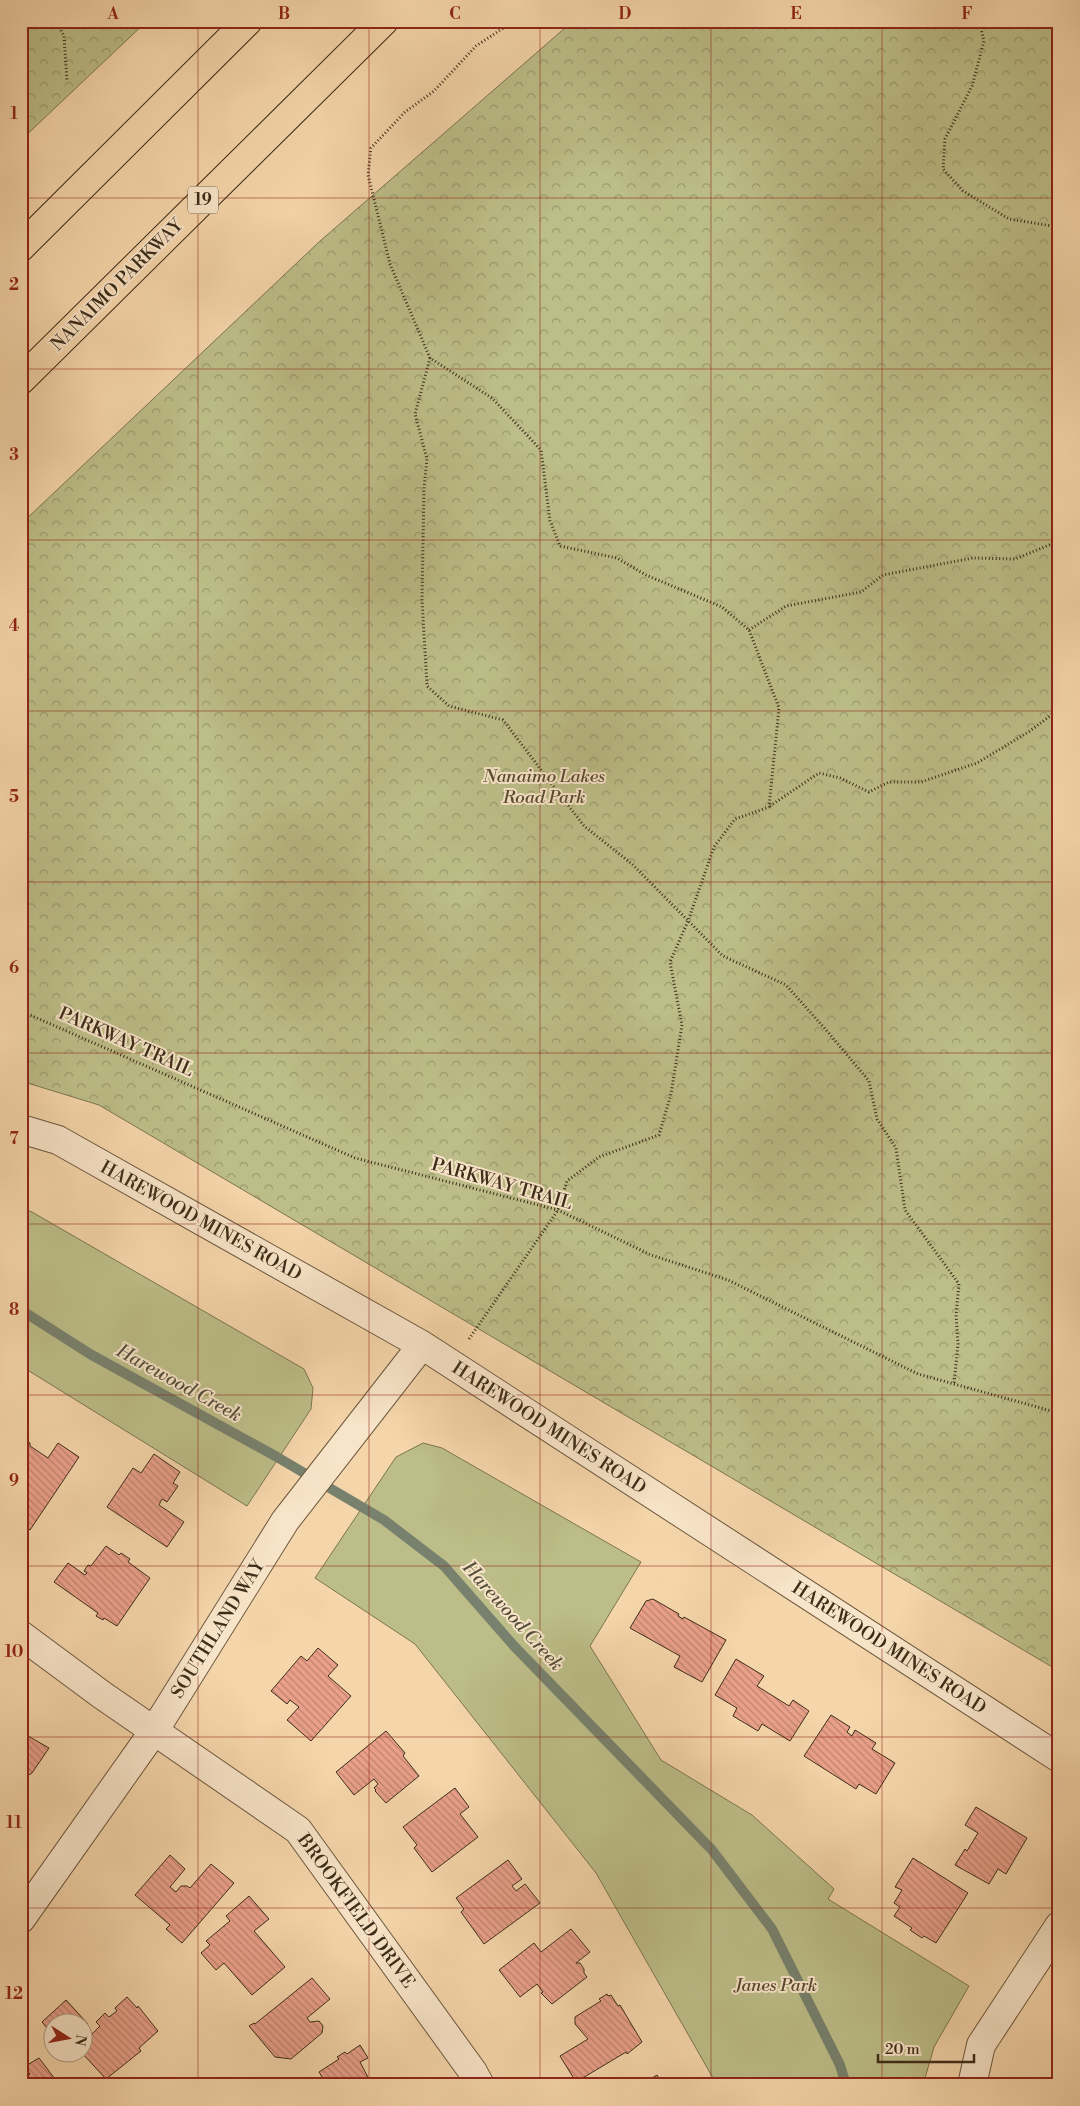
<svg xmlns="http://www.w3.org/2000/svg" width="1080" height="2106" font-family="'Libre Bodoni',serif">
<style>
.green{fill:#bcbd88;stroke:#7c7550}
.forest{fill:url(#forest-crowns);stroke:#7c7550}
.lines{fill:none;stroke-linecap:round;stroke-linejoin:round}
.stream{stroke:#77816d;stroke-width:10}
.building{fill:url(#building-back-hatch);stroke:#3d2d19}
.street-casing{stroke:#6b573d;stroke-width:30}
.highway-casing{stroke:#3d2d19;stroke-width:30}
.path{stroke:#3d2d19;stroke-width:3;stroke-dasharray:1 2.5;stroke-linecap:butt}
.street{stroke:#f8e4c8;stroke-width:28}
.highway{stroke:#f5d5aa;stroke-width:28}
.grid{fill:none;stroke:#8f2418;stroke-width:1;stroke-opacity:0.55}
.labels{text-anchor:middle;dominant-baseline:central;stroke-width:4;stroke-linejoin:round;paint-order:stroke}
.shield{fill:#f8e4c8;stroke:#75644e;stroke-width:1}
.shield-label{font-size:16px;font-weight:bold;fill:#3d2d19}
.street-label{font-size:18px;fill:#3d2d19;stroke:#f8e4c8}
.park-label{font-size:18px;font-style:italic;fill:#564a2f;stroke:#f8e4c8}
.water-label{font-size:19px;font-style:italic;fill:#55503c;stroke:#f8e4c8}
.neatline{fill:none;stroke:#8f2418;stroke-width:2}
.grid-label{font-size:16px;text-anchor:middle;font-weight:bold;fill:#8f2418}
</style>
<defs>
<pattern id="forest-crowns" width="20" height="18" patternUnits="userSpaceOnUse" patternTransform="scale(1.25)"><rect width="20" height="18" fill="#bcbd88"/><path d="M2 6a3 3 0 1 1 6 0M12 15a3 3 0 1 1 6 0" fill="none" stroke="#9a9a6e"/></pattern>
<pattern id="building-back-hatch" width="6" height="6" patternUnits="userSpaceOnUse" patternTransform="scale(1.25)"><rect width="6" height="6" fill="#eaa08a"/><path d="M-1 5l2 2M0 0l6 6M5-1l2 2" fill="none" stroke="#bf8370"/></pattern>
</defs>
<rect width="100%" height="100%" fill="#f5d5aa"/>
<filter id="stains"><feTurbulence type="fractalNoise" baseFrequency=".004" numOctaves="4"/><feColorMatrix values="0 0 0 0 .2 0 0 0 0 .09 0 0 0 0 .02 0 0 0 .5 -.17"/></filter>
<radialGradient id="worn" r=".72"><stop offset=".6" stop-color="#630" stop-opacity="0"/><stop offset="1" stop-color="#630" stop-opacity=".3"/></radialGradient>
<path class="green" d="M21 1208 32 1212 304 1369 313 1388 311 1409 247 1506 21 1366Z
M423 1443 442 1448 641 1562 590 1646 661 1760 752 1815 834 1889 828 1899 969 1986 934 2047 923 2085H717L596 1873 415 1644 315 1578 396 1457Z"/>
<path class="forest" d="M21 21H147L21 140Z
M573 21H1059V1671L99 1105 21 1081V524L319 242Z"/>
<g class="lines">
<path class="stream" d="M21 1310 90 1354 277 1457 384 1520 444 1566 514 1646 712 1850 772 1929 840 2065 846 2085"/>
</g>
<path class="building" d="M25 1439 30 1443V1446L48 1458 58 1443 79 1457 30 1530 21 1524V1493L23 1490 21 1489V1440Z
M154 1454 180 1472 173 1483 178 1486 167 1502 162 1499 159 1505 184 1522 167 1547 107 1507 133 1468 141 1473Z
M106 1546 119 1555 121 1553 130 1559 128 1562 150 1578 117 1626 104 1618 103 1620 96 1616 98 1613 54 1582 68 1563 85 1575 87 1573 84 1571 88 1565 91 1566Z
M653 1599 679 1614 678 1616 683 1619 684 1617 726 1640 702 1682 674 1667 680 1656 630 1628 646 1601Z
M318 1648 338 1665 328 1676 351 1696 311 1741 287 1720 299 1707 290 1700 287 1704 271 1691 301 1656 307 1661Z
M736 1659 764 1676 757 1686 789 1706 793 1700 809 1711 790 1741 762 1724 758 1731 733 1716 737 1708 715 1695Z
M831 1715 850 1727 847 1732 852 1736 855 1730 876 1743 872 1749 895 1763 876 1794 859 1784 856 1789 804 1756Z
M386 1731 405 1753 403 1756 419 1776 386 1803 375 1791 376 1790 374 1788 378 1784 374 1779 354 1795 336 1772Z
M21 1732 49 1748 32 1773 21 1780Z
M455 1788 469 1807 460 1814 478 1837 432 1872 414 1848 417 1845 403 1827Z
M976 1807 1027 1838 1006 1874 998 1869 989 1884 955 1865 965 1849 967 1851 978 1833 965 1825Z
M170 1855 185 1869 170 1887 176 1892 181 1886H187L190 1888 211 1864 234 1883 182 1943 166 1929 170 1925 135 1895Z
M913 1858 968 1893 936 1943 924 1936 922 1938 910 1930 912 1928 894 1916 900 1907 894 1903 902 1890 895 1887Z
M508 1860 522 1879 512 1886 516 1891 525 1884 540 1903 484 1944 461 1912 464 1909 456 1898Z
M249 1896 269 1919 254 1931 285 1967 252 1995 224 1963 216 1970 201 1953 210 1945 206 1941 230 1921 226 1916Z
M571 1929 590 1952 576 1963H580L584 1969V1973L587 1977 552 2004 541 1993 543 1992 537 1984 520 1997 499 1970 534 1943 541 1952Z
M312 1978 330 1999 307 2018 310 2022 319 2021 323 2026 322 2033 291 2059 275 2057 249 2026 254 2023 255 2024Z
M607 1994 608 1996 611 1995 618 2006 620 2005 642 2042 627 2054 626 2052 576 2082 560 2056 588 2039 575 2024V2017L601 2001 599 1999Z
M127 1997 137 2008 138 2006 158 2031 139 2048 141 2051 106 2079 82 2053V2024H52V2034L42 2022 66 2000 88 2024 83 2028 90 2036 100 2026 96 2022 105 2013 109 2017 117 2011 115 2008Z
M360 2045 368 2058 360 2062 372 2085H321L325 2082 319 2072 339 2059 337 2057 345 2052 347 2054Z
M39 2058 58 2083 63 2079 67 2085H21V2078L23 2080 30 2074 24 2067Z
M657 2075 663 2085H641Z"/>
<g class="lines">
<g class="street-casing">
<path id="street" d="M21 1129 58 1140 422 1345 1059 1758
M21 1635 102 1695 298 1830 473 2072 480 2085
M21 1919 154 1731 285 1521 422 1345
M972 2085 981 2045 1059 1926"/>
</g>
<g class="highway-casing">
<path id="highway" d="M21 247 248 21
M21 380 384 21"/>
</g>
<path class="path" d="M56 21 64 36 67 81
M979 21 984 41 972 86 945 139 943 169 963 191 1009 219 1059 227
M1054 227 1059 271
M1059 290 1057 319 1059 320
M430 358 415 414 427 459 424 488 422 599 427 686 449 706 503 720 584 826 632 864 723 956 786 985 827 1031 869 1081 877 1119 896 1148 905 1210 959 1284 956 1315 958 1344 954 1384
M749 630 786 606 861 592 883 575 973 558 1015 559 1059 541
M770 806 819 773 840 778 869 792 889 782H921L977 763 1030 731 1059 709
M21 1011 355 1158 558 1210 651 1255 728 1280 918 1374 1059 1413
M469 1339 558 1210 567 1181 599 1157 659 1135 671 1094 682 1025 670 962 688 921 714 847 735 819 769 807 779 708 749 630 722 607 646 575 617 558 560 546 550 521 541 450 492 398 430 358 390 264 368 175 371 148 405 112 434 91 476 46 514 21"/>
<use href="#street" class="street"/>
<use href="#highway" class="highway"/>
</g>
<path class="grid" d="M198 21V2085M369 21V2085M540 21V2085M711 21V2085M882 21V2085M21 198H1059M21 369H1059M21 540H1059M21 711H1059M21 882H1059M21 1053H1059M21 1224H1059M21 1395H1059M21 1566H1059M21 1737H1059M21 1908H1059"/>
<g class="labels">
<rect class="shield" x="188" y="186.5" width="30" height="27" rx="4"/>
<g class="shield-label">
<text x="203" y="200">19</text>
</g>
<g class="street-label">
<text transform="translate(117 285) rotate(-45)">NANAIMO PARKWAY</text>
<text transform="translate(126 1042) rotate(24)">PARKWAY TRAIL</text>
<text transform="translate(502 1184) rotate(16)">PARKWAY TRAIL</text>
<text transform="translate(201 1221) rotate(29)">HAREWOOD MINES ROAD</text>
<text transform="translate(549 1428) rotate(33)">HAREWOOD MINES ROAD</text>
<text transform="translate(218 1629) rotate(-58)">SOUTHLAND WAY</text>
<text transform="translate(889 1648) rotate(33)">HAREWOOD MINES ROAD</text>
<text transform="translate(356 1911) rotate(54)">BROOKFIELD DRIVE</text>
</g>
<g class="park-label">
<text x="544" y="776">Nanaimo Lakes<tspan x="544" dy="21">Road Park</tspan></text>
<text x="776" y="1985">Janes Park</text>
</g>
<g class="water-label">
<text transform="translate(179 1383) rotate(29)">Harewood Creek</text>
<text transform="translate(513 1616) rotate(48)">Harewood Creek</text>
</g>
</g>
<rect width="1080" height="2106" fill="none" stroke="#f5d5aa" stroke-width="55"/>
<g transform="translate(68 2038) rotate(101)"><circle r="24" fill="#f8e4c8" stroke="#ad9b82"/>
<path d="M0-4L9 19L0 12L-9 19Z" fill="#8f2418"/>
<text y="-8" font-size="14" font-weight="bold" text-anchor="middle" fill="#3d2d19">N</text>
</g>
<path d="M878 2054v8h96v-8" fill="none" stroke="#3d2d19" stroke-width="2.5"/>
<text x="885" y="2054" font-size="15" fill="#3d2d19" stroke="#f8e4c8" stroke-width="4" paint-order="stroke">20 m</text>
<rect x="28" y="28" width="1024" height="2050" class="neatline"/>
<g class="grid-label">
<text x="113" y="19">A</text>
<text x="284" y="19">B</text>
<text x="455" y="19">C</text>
<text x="625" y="19">D</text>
<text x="796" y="19">E</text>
<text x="967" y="19">F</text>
<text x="14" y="119">1</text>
<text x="14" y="290">2</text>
<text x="14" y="460">3</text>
<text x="14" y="631">4</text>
<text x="14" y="802">5</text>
<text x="14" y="973">6</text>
<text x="14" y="1144">7</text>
<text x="14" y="1315">8</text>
<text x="14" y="1486">9</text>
<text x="14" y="1657">10</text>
<text x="14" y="1828">11</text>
<text x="14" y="1999">12</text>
</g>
<rect width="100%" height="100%" filter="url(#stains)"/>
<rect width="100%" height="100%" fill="url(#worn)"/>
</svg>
